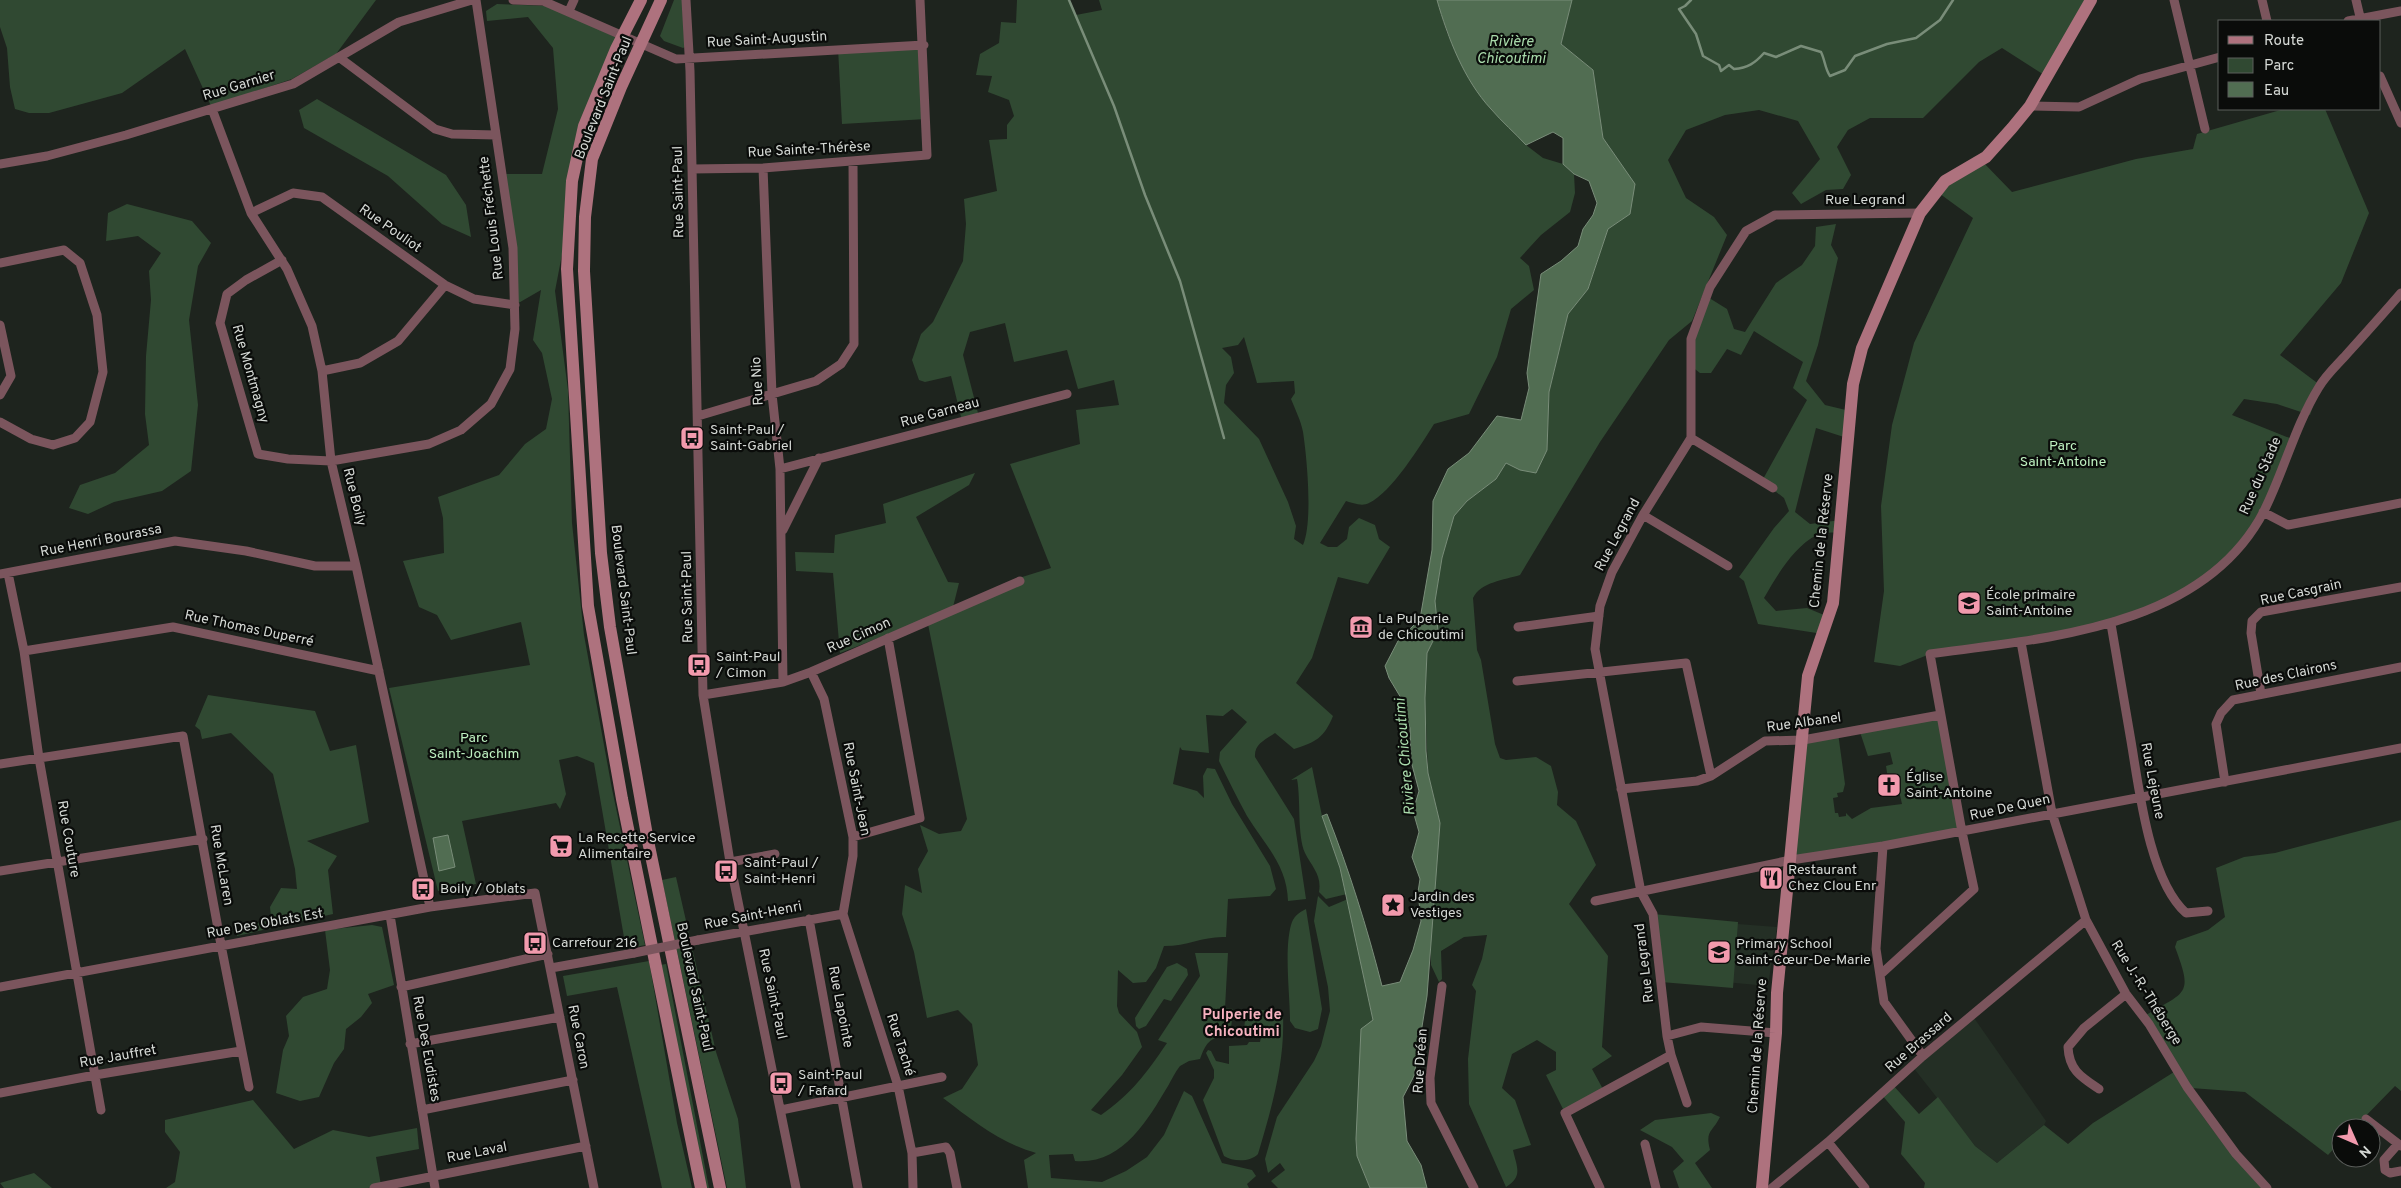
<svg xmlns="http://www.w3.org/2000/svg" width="2401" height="1188" font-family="Overpass,sans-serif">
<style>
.built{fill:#242f25}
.green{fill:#304932;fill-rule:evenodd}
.water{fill:#516d52;stroke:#798d79}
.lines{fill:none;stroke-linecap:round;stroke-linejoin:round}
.stream{stroke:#798d79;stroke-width:2.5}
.street{stroke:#7b555d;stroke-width:9}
.secondary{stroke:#ae727e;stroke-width:12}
.street-bridge{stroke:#7b555d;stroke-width:9}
.labels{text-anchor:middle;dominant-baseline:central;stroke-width:4.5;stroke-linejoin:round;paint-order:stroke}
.street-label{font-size:14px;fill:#d5d9d5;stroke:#0a0c0a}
.poi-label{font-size:14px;fill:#d5d9d5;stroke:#0a0c0a;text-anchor:start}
.park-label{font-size:14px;fill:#bef0c0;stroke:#0a0c0a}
.water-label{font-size:15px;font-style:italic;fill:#a9dbab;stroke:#0a0c0a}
.neighbourhood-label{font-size:15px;font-weight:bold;fill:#f6b2bf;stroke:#0a0c0a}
</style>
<rect width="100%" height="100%" fill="#1e241e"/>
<path class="built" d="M1659 918 1777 927 1768 986 1670 977Z
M1972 1015 2046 1121 2044 1125 1997 1163 1975 1146 1912 1066Z"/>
<path class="green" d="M0 0H376L336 54 292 79 211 106 185 49 122 93 49 113H29L15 109 10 87 7 48 0 27Z
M674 0H686L685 47 683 48 664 41 660 36Z
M1017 0H1069L1076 15 1102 10 1099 0H1437L1447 33 1473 85 1490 108 1526 145 1543 158 1563 164 1574 174 1575 193 1570 212 1541 235 1520 258 1529 266 1534 290 1511 309 1497 357 1469 414 1434 424C1421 445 1391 493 1369 503 1362 507 1353 503 1346 501L1320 543 1328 547H1337L1347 539 1349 527 1359 518 1375 525 1379 539 1390 547 1368 584 1338 577 1312 658 1296 683 1333 716C1324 738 1316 742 1294 749L1275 733C1265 740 1254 744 1255 757L1294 819 1306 899 1288 901C1287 865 1265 845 1247 816 1237 798 1228 779 1219 761L1220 752 1247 722 1232 709 1223 716 1206 715 1209 753 1182 750 1180 747 1173 784 1197 791 1204 798 1203 776 1207 768 1215 769 1232 804 1270 866 1276 889 1270 896 1228 899 1226 937C1203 936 1189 946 1164 946L1156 968 1146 982 1133 983 1118 970 1117 1006 1119 1013 1137 1032 1142 1047 1122 1075 1091 1110 1101 1115C1132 1093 1145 1075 1167 1043L1158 1040 1200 976 1195 953H1228L1225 1008 1233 1009 1231 1029 1227 1035C1209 1038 1206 1043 1200 1059L1189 1061 1180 1066C1175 1072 1172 1079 1168 1086 1147 1121 1122 1165 1075 1161L1073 1154 1049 1155 1051 1178 1102 1182 1126 1171 1147 1157 1164 1135 1184 1091 1192 1096 1222 1163 1252 1170 1256 1176 1247 1184 1249 1188H1028L1024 1160 1036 1153C1000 1143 972 1120 943 1098L962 1089 978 1065 972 1024 958 1010 927 1018 914 952 902 914 905 885 922 893 918 869 928 851 920 825 939 834 961 831 967 819 927 619 840 653 833 573 796 571 795 552 834 553 835 535 886 523 883 504 975 473 969 485 916 517 948 582 959 583 953 607 1019 578 1051 568 1010 464 1080 444 1076 410 1119 405 1114 380 1078 389 1067 350 1014 362 1005 323 970 332 963 355 979 417 962 421 951 376 925 382 919 380 912 360 921 334 933 322 963 261 966 224 964 199 997 191 989 140 1007 139V125L1014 116 1009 100 988 92 992 76 976 75 980 54 999 43 1001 22 1016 23ZM1244 337 1257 383 1294 381 1295 393 1291 399C1295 409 1301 421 1303 432 1307 458 1313 522 1303 545L1294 539 1296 526 1288 502 1259 439 1224 403 1226 385 1234 373 1231 357 1222 348 1238 345Z
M1572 0H2091L2049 78 2002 48 1979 62 1923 118H1870L1848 130 1837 147 1851 175 1843 189 1826 190 1801 204 1792 193 1820 159 1798 121 1759 110 1725 115 1686 130 1668 160 1686 198 1714 217 1727 235 1692 321 1669 340 1600 442 1520 575C1504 580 1481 582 1473 598L1477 650 1481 660 1495 744 1500 758 1506 760 1536 757 1551 766 1558 792 1557 805 1576 821 1596 865 1569 904 1608 956 1602 1047 1612 1056 1592 1069 1604 1091 1565 1113 1546 1075 1556 1070V1052L1537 1040 1512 1054 1502 1088 1515 1100 1531 1145 1513 1150C1517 1168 1523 1176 1506 1187L1469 1104 1468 1059 1476 991 1472 985 1482 959 1487 935 1464 937 1441 951 1442 979 1439 982 1431 965V928L1440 823 1428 773 1425 698 1427 653 1438 631 1435 601 1442 558 1454 516 1467 501 1496 479 1506 463 1547 450 1549 392 1568 314 1588 289 1608 229 1630 214 1634 184 1603 138 1593 70 1561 44Z
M497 4 549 6 615 37 618 43 591 103 555 291 568 390 572 523 584 635 612 789 645 945 626 949 594 763 577 756 559 760 566 794 560 809 556 803 462 821 476 884 438 891 389 688 530 665 521 622 451 640 437 615 419 607 403 561 444 553 443 518 438 497 499 475 525 444 546 429 552 399 542 353 533 340 541 290 515 305 502 174H542L558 109 553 48 528 17 487 21 486 11Z
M922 43 926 119 842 124 838 48Z
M317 99 446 175 466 205 471 237 442 224 388 176 304 128 299 110Z
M2284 109H2325L2369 213 2341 283 2280 355 2320 385 2310 415 2277 404 2244 399 2232 415 2297 441 2241 548 2165 606 2144 616 2020 640 1930 654 1900 666 1874 662 1884 591 1881 506 1892 425 1914 343 1973 218 1936 191 1980 159 2012 192 2136 159 2193 149 2197 134Z
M127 204 192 221 211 243 198 266 189 320 198 405 191 471 162 491 114 502 88 514 69 508 80 485 115 473 149 445 145 414 146 356 151 300 149 271 161 253 138 236 106 241 108 213Z
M1836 224 1831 245 1838 258 1818 345 1806 381 1825 405 1850 411 1847 438 1816 428 1795 512 1810 524 1841 520 1840 532C1833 533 1823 532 1817 535 1793 547 1777 576 1764 598L1776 611 1807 608 1829 617 1823 634 1758 624 1744 581 1739 577 1774 528 1789 511 1784 498 1762 481 1807 400 1793 388 1803 362 1754 331 1741 355 1727 349 1711 373H1700L1691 366V339L1706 296 1727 309 1734 329 1745 332 1776 283 1802 265 1815 246 1816 227Z
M208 695 315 711 330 751 356 745 369 822 307 841 337 856 328 870 333 914 237 936V932L271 917 270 907 281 888 297 889 295 869 273 774 231 733 202 739 200 730 195 726Z
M1940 715 1962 832 1792 860 1803 740 1838 733 1845 784 1843 792 1837 793 1838 797 1833 798 1835 813H1838L1839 817 1846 816V813L1852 819 1871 808 1902 804 1897 782H1894L1893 778 1888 779 1886 766 1893 764 1890 752 1868 756 1859 729Z
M1312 767 1322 816 1340 868 1347 894 1326 899 1319 892C1322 875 1312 867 1305 853 1297 835 1301 800 1297 779L1291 780Z
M2401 820V1091L2395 1086 2354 1128H2341V1141L2328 1155 2245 1092 2191 1088 2146 1015C2187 991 2193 995 2175 947L2177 941 2208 930 2225 917 2216 868 2244 857 2275 853Z
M676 877 716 1052 738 1119 746 1188H727L662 880Z
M1318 896 1329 907 1348 899 1373 1020 1356 1139 1357 1156 1370 1188H1278L1271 1181 1285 1170 1280 1163 1268 1173 1265 1159 1277 1117 1314 1061 1321 1046 1330 1011 1328 987 1314 921Z
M1306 909 1322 1009 1318 1029 1310 1032 1295 1028 1290 1021C1290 995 1284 950 1291 925 1293 917 1298 913 1306 909Z
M1653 914 1738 922 1733 988 1661 982Z
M372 925 382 927 394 985 368 994 372 1003 361 1017 346 1029 344 1049 334 1063 319 1097 300 1101 276 1093 283 1050 289 1036 286 1016 303 997 327 989 330 970 325 930Z
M649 961 677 1123 692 1188H662L617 987 567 996 563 976Z
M1177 963 1187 969 1188 975 1171 1001 1164 999 1146 1026 1139 1029 1136 1026 1135 1018 1167 967Z
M666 964 709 1188H703L660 965Z
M1246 1010H1263L1283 1016C1285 1063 1271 1110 1258 1154 1251 1162 1233 1162 1224 1156L1203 1100 1214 1078V1070L1206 1053 1208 1050 1211 1051 1216 1061 1229 1064V1046L1247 1045 1249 1042H1260L1261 1037 1244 1030Z
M2174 1072C2199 1115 2229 1153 2264 1188H1924L1925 1183 1901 1154 1905 1122 1881 1094 1892 1084 1919 1114 1938 1097 1975 1146 1997 1163 2044 1125 2068 1144 2093 1123Z
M253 1100 294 1149 333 1130 369 1137 417 1128 419 1149 376 1157 381 1185 368 1188H166L175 1182 180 1152 165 1132V1120Z
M1711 1113 1720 1117C1712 1133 1705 1130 1710 1150L1695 1163 1712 1188H1679L1673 1171 1684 1161 1672 1147 1640 1130 1655 1120Z
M34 1173 52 1188H4L0 1183Z"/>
<path class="water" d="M1437 0H1572L1561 44 1593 70 1603 138 1635 184 1630 214 1608 229 1588 289 1568 314 1549 392 1547 450 1536 473 1520 470 1506 463 1496 479 1467 501 1454 516 1442 558 1435 601 1438 631 1427 653 1425 698 1426 751 1428 773 1440 823 1427 996 1414 1076 1403 1097 1407 1141 1421 1165 1427 1188H1370L1357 1156 1356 1139 1361 1029 1373 1020 1340 868 1322 816 1327 814C1349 870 1367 927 1382 986L1400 982 1413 950 1421 921 1418 892 1420 879 1412 857 1419 832 1413 811 1419 791 1411 761 1410 728 1401 698 1389 678 1385 666 1398 641 1420 619 1432 550 1433 501 1448 469 1469 453 1497 416 1521 420 1529 388 1527 373 1541 274 1561 261 1578 246 1583 229 1593 215 1597 203 1589 181 1574 174 1563 164V138L1553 132 1526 145C1515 133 1502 122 1491 109 1464 80 1448 38 1437 0Z
M448 835 455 867 439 871 433 838Z"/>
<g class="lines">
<path class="stream" d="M1069 0 1114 106 1145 195 1180 281 1224 438
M1691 0 1685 6 1679 9 1696 34 1703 56 1719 65 1721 71 1729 65 1734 69C1748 68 1755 63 1764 53L1776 57 1801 46 1821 52C1825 60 1825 69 1830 76L1845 70 1855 56 1887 44 1916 38 1940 20 1953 0"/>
<path class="street" d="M513 0 543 1 676 59 924 45
M686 0 690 71 703 695 730 862 796 1188
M2174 0 2205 129
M2262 0 2267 21
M2356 0 2361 21
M569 11 574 0
M2348 21 2401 11
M340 58 435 129 452 134 496 135
M2380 76 2401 123
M2030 106 2079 107 2140 79 2220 57
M212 109 251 213 287 269 312 326 322 371 331 461 356 566 430 907
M0 164 47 156 126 135 293 84 399 22 472 0
M763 168 772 394 780 469 783 682
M692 169 763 168 927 155 920 0
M251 213 293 193 322 197 445 285 474 299 515 305
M282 260 246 280 227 294 220 323 258 454 288 459 331 461 429 444 461 430 491 404 510 369 515 329 513 248 476 0
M0 263 64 250 80 263 97 315 103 372 90 422 75 438 53 445 31 439 0 422
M0 325 11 376 0 395
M322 371 360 363 398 341 445 285
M698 416 816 381 841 364 854 344 853 162
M1691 438 1773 488
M780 469 1067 394
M2263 512 2288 525 2401 503
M1643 515 1728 566
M783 530 819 458
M8 573 24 651 39 758 101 1110
M0 574 175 541 246 551 315 566H356
M2111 624C2118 663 2124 702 2131 741 2139 788 2149 880 2186 913L2208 911
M1518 627 1599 616
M2021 642 2052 813 2086 920 2126 994 2149 1024 2187 1087 2236 1154 2267 1188
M24 651 173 627 379 671
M811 672 824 699 853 837V856L843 914 898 1086 912 1153 913 1188
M1517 681 1686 663 1711 776
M2261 694 2251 633 2252 621 2261 612 2401 587
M703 695 783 682 811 672 1020 581
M0 764 183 736 221 945 249 1087
M2225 782 2216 724 2221 713 2233 700 2401 667
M1621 789 1697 781 1711 776 1765 741 1803 740 1940 715
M853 837 920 818 888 638
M1883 846 1876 949 1884 1002 1923 1056
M730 862 775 854
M0 871 203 839
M1595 901 1791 860 1883 846 2401 748
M390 915 435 1188
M809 919 858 1188
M698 940 843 914
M551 968 634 953
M1881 974 1974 889 1962 832 1930 654C2045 638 2203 629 2264 511 2284 471 2295 426 2319 387 2326 375 2337 365 2346 355 2364 335 2383 314 2401 293
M1442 986 1430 1078 1431 1103 1474 1188
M0 987 430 907 535 893 594 1188
M401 987 548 954
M1667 1036 1701 1027 1776 1033
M410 1044 560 1017
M2099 1089C2081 1077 2069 1070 2068 1047L2084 1028 2126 994
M0 1093 95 1075 241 1051
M1687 1103 1671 1055 1667 1036 1653 914 1641 892 1595 649 1600 606 1612 572 1643 515 1691 438V339L1710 287 1746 231 1775 215 1920 213
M422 1110 573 1080
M781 1110 942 1077
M2366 1119 2401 1146
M1828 1142 1865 1188
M1645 1144 1656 1188
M2398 1144 2384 1160 2385 1170 2390 1173 2401 1171
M912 1153 946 1147 950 1153 957 1188
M374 1188 586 1146
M1600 1188 1565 1113 1671 1055
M1772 1188 1828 1142 1923 1056 2086 920"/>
<path class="secondary" d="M641 0 616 49 584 126 572 181 567 269 588 606 622 799 701 1188
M661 0 621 87 592 159 585 217 584 271 601 553 610 627 648 841 720 1188
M1762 1188 1776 1033 1777 993 1808 676 1833 603 1853 384 1862 348 1920 213 1945 181 1986 157 2012 128 2030 106 2091 0"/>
<path class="street-bridge" d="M634 953 698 940"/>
</g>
<defs>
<g id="bus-square" transform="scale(1.25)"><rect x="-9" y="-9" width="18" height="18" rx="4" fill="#f29aad" stroke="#0a0c0a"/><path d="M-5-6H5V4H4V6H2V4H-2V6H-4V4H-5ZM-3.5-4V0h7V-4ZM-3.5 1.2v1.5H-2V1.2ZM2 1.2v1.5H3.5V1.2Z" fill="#111"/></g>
<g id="school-square" transform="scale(1.25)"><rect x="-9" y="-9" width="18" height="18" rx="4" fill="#f29aad" stroke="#0a0c0a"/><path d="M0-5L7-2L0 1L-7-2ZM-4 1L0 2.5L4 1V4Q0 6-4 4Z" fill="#111"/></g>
<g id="museum-square" transform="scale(1.25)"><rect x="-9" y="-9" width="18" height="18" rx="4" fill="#f29aad" stroke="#0a0c0a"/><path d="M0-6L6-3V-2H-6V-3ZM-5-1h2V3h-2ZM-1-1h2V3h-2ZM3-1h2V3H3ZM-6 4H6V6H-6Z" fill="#111"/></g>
<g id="church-square" transform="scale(1.25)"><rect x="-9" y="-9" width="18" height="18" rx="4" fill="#f29aad" stroke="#0a0c0a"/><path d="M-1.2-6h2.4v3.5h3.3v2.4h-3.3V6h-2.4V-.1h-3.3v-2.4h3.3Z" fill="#111"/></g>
<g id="supermarket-square" transform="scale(1.25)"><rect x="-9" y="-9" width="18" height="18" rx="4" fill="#f29aad" stroke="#0a0c0a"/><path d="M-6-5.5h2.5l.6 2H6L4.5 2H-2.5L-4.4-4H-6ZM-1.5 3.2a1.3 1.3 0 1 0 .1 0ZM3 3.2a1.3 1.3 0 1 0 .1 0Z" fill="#111"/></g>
<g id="restaurant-square" transform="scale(1.25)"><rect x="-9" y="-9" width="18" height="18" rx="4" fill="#f29aad" stroke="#0a0c0a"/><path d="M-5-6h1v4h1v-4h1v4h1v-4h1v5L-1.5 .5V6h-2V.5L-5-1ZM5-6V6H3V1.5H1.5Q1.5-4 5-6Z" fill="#111"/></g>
<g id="sight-square" transform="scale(1.25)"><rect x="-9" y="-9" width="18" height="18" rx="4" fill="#f29aad" stroke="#0a0c0a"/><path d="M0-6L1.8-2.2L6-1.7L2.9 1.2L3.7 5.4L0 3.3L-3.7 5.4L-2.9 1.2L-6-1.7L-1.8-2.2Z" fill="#111"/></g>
</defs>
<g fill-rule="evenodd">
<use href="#bus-square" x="692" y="438"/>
<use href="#school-square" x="1969" y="603"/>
<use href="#museum-square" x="1361" y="627"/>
<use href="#bus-square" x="699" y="665"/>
<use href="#church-square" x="1889" y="785"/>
<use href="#supermarket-square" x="561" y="846"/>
<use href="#bus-square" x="726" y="871"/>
<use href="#restaurant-square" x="1771" y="878"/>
<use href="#bus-square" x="423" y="889"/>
<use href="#sight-square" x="1393" y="905"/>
<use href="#bus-square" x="535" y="943"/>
<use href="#school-square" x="1719" y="952"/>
<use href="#bus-square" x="781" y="1083"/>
</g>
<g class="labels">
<g class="street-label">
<text transform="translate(767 40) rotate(-3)">Rue Saint-Augustin</text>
<text transform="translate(239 86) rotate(-17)">Rue Garnier</text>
<text transform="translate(604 98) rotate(-68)">Boulevard Saint-Paul</text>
<text transform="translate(809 150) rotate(-3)">Rue Sainte-Thérèse</text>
<text transform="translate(679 192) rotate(-91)">Rue Saint-Paul</text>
<text x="1865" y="200">Rue Legrand</text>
<text transform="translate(492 218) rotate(-97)">Rue Louis Fréchette</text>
<text transform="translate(390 229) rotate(35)">Rue Pouliot</text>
<text transform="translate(250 374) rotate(74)">Rue Montmagny</text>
<text transform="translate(758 381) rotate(-93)">Rue Nio</text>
<text transform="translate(940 413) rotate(-15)">Rue Garneau</text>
<text transform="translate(2261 476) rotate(-66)">Rue du Stade</text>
<text transform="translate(354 497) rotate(76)">Rue Boily</text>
<text transform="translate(1618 535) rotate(-62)">Rue Legrand</text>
<text transform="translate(101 541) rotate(-11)">Rue Henri Bourassa</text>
<text transform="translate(1822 541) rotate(-84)">Chemin de la Réserve</text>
<text transform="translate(623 590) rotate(83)">Boulevard Saint-Paul</text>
<text transform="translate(2301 593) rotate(-12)">Rue Casgrain</text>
<text transform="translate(688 597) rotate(-91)">Rue Saint-Paul</text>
<text transform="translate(249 629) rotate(12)">Rue Thomas Duperré</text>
<text transform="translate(859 636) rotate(-24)">Rue Cimon</text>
<text transform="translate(2286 676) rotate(-12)">Rue des Clairons</text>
<text transform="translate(1804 723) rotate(-8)">Rue Albanel</text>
<text transform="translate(2152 781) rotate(79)">Rue Lejeune</text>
<text transform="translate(856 789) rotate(79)">Rue Saint-Jean</text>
<text transform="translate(2010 808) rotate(-12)">Rue De Quen</text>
<text transform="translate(68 839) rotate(80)">Rue Couture</text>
<text transform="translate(221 865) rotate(80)">Rue McLaren</text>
<text transform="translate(753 916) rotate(-11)">Rue Saint-Henri</text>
<text transform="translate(265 924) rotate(-10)">Rue Des Oblats Est</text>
<text transform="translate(1645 963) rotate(-97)">Rue Legrand</text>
<text transform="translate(694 987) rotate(78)">Boulevard Saint-Paul</text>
<text transform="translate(2146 993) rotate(58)">Rue J.-R.-Théberge</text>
<text transform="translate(772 994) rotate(78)">Rue Saint-Paul</text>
<text transform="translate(840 1007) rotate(79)">Rue Lapointe</text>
<text transform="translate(578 1037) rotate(79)">Rue Caron</text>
<text transform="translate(1919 1043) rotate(-41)">Rue Brassard</text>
<text transform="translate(900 1045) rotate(72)">Rue Taché</text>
<text transform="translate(1758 1046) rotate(-86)">Chemin de la Réserve</text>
<text transform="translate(426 1049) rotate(80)">Rue Des Eudistes</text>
<text transform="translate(118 1057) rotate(-10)">Rue Jauffret</text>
<text transform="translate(1421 1061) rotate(-86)">Rue Dréan</text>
<text transform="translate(477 1153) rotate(-11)">Rue Laval</text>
</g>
<g class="poi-label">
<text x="710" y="430">Saint-Paul /<tspan x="710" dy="16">Saint-Gabriel</tspan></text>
<text x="1986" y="595">École primaire<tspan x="1986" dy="16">Saint-Antoine</tspan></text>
<text x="1378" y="619">La Pulperie<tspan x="1378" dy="16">de Chicoutimi</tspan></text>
<text x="716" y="657">Saint-Paul<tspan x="716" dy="16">/ Cimon</tspan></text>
<text x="1906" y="777">Église<tspan x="1906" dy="16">Saint-Antoine</tspan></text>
<text x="578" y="838">La Recette Service<tspan x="578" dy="16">Alimentaire</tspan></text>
<text x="744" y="863">Saint-Paul /<tspan x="744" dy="16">Saint-Henri</tspan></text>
<text x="1788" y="870">Restaurant<tspan x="1788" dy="16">Chez Clou Enr</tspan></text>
<text x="440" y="889">Boily / Oblats</text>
<text x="1410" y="897">Jardin des<tspan x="1410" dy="16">Vestiges</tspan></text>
<text x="552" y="943">Carrefour 216</text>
<text x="1736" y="944">Primary School<tspan x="1736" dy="16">Saint-Cœur-De-Marie</tspan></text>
<text x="798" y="1075">Saint-Paul<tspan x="798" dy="16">/ Fafard</tspan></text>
</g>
<g class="park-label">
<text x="2063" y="446">Parc<tspan x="2063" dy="16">Saint-Antoine</tspan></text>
<text x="474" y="738">Parc<tspan x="474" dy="16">Saint-Joachim</tspan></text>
</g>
<g class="water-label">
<text x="1511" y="42">Rivière<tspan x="1511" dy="17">Chicoutimi</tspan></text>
<text transform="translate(1406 757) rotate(-95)">Rivière Chicoutimi</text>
</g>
<g class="neighbourhood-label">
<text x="1242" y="1015">Pulperie de<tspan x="1242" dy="17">Chicoutimi</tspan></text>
</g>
</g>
<rect x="2218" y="20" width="162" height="90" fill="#0a0c0a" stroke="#5b5e5b"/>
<rect x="2228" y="36" width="25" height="8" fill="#ae727e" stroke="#5b5e5b"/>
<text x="2264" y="45" font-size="15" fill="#d5d9d5">Route</text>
<rect x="2228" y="58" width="25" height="15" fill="#304932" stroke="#5b5e5b"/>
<text x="2264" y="70" font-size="15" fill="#d5d9d5">Parc</text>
<rect x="2228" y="82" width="25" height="15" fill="#516d52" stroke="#5b5e5b"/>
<text x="2264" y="95" font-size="15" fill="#d5d9d5">Eau</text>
<g transform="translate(2356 1143) rotate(135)"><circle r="24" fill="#0a0c0a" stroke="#5b5e5b"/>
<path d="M0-4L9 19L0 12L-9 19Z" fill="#f29aad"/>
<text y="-8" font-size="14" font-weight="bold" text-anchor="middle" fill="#d5d9d5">N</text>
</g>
</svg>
